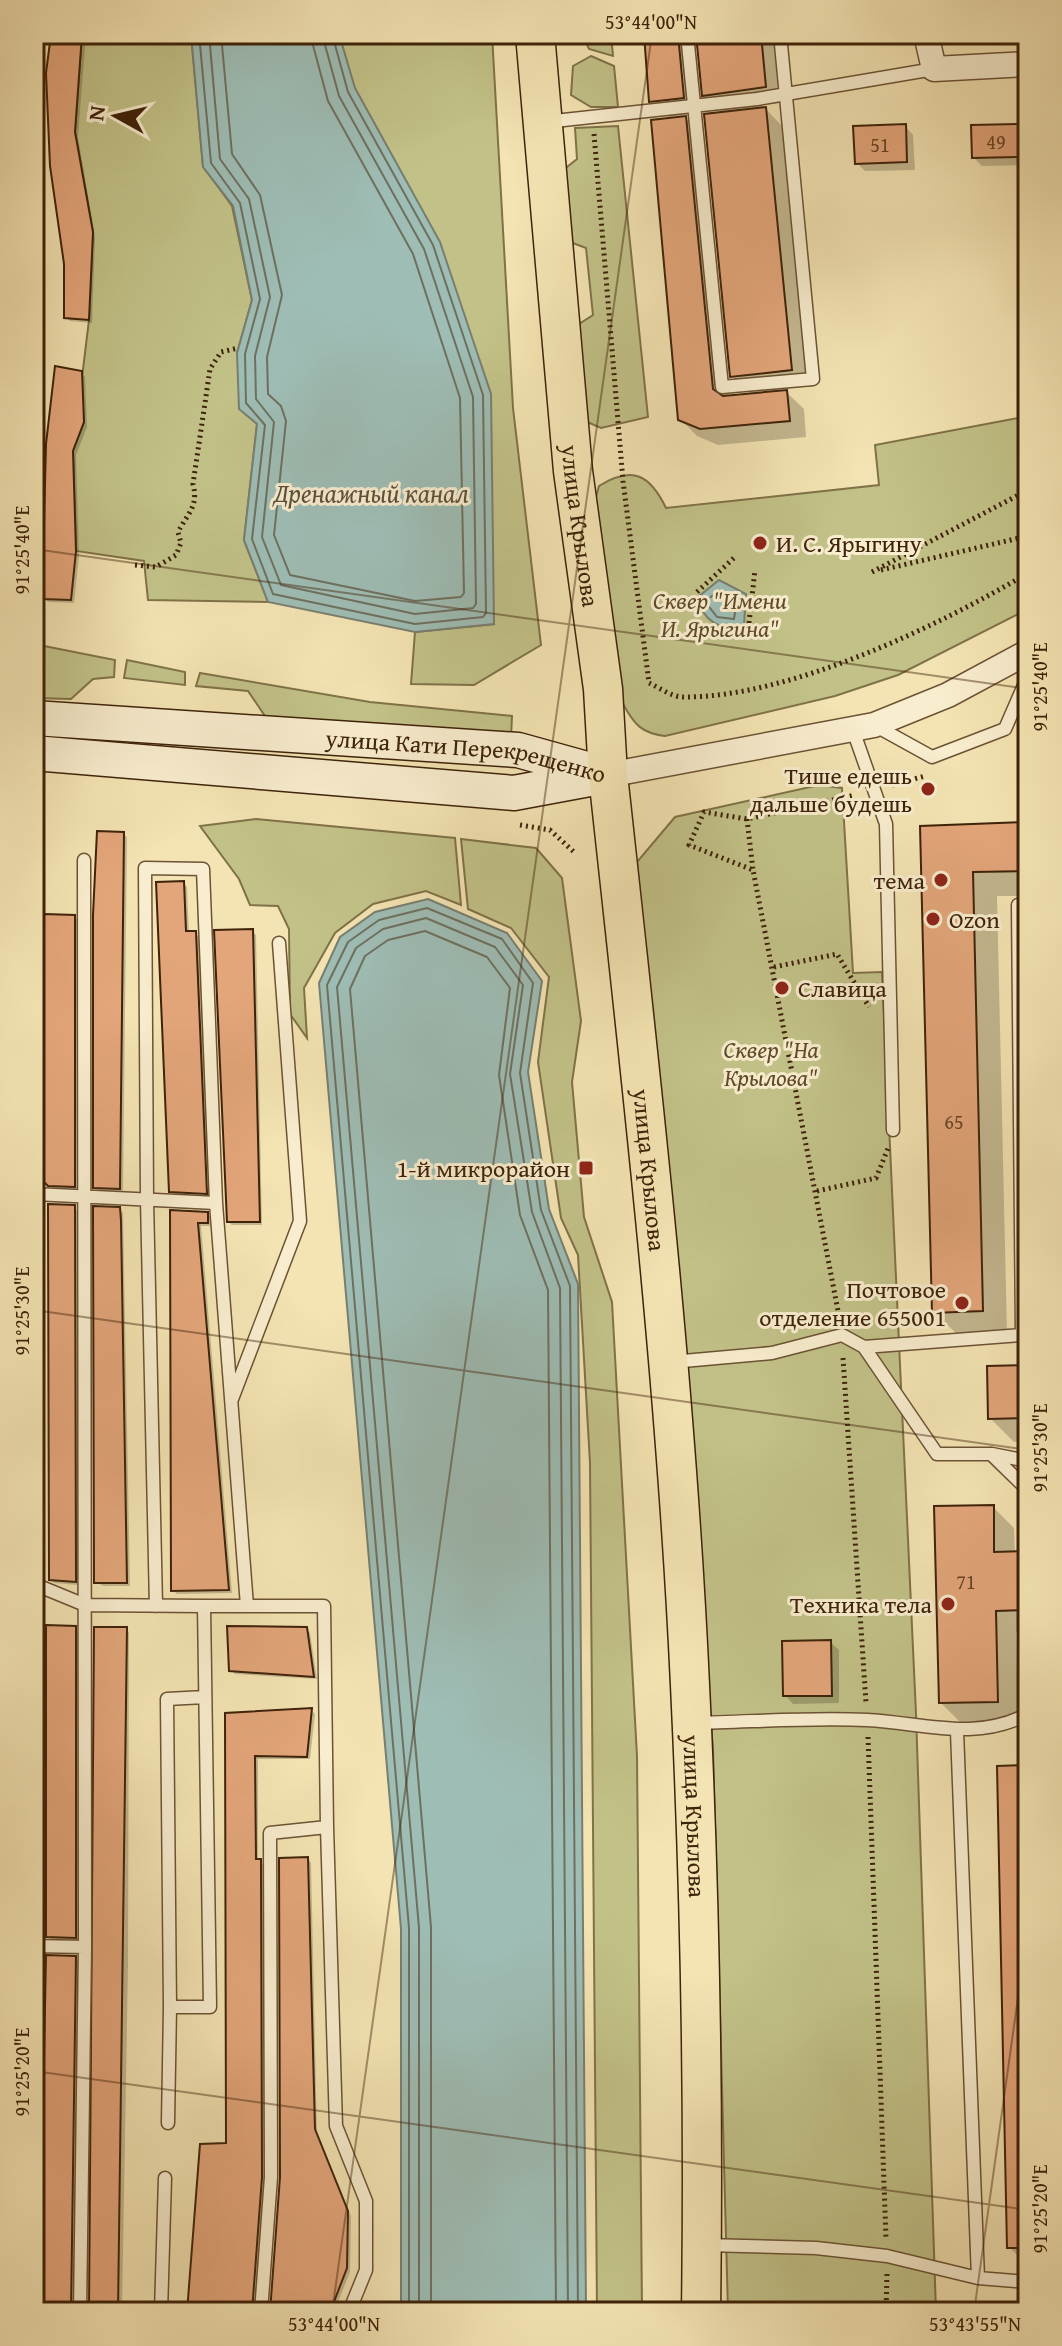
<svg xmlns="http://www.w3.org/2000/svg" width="1062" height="2346" font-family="'Gentium Book Plus',serif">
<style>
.green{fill:#c2c288;stroke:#807248;stroke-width:2}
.water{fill:#9ebdb5;stroke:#787f70;stroke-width:2}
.shadow{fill:#0003;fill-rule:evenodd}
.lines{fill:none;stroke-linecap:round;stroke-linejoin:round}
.shore{stroke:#6e705f;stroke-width:2}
.building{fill:#e3a57a;stroke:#3e2209;stroke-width:2}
.lane-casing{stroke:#6c5234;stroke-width:15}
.street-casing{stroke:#6c5234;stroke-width:27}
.secondary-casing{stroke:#3e2209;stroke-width:37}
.primary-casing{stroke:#3e2209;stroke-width:41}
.path{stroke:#3e2209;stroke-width:5;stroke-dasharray:2 4;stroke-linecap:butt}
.lane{stroke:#f8edce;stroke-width:12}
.street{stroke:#f8edce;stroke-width:24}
.secondary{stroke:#f8edce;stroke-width:34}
.primary{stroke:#f4e4b3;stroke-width:38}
.ticks{fill:none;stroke:#3e2209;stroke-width:2;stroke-opacity:0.45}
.poi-dot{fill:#8f2418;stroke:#f8edce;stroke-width:3}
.labels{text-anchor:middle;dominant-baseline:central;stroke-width:6;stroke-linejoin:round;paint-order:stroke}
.number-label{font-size:20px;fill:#674325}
.street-label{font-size:24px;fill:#3e2209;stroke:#f8edce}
.poi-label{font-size:24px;fill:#3e2209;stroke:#f8edce;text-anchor:end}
.park-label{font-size:24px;font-style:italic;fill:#5f4a29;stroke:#f8edce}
.water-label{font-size:26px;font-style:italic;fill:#5b503d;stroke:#f8edce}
.neatline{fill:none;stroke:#3e2209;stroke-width:3}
.ticks-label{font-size:20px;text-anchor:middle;fill:#3e2209}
</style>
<rect width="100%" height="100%" fill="#f4e4b3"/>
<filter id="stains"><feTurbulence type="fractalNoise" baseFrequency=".0025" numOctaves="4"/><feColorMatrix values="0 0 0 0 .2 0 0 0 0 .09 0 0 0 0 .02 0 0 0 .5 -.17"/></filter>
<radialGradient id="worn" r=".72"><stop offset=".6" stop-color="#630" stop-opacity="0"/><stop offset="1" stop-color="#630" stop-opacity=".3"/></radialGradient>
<path class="green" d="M82 34H191L203 166 232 206 252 300 237 353 257 424 244 540 268 602 148 600 144 561 76 551 73 451 89 320 93 232 75 132Z
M339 34H492L513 408 541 645 474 685 411 684 415 632 494 624Z
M582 34H611L613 56 589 49Z
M591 56 614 66 618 107H591L571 95 573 66Z
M618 126 648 417 601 428 585 421 576 326 593 315 586 248 570 242 562 171 577 159 575 128Z
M1028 416V609L898 675 835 696 665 736C641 733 634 724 623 704L595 500 599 486C633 465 650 475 666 508L879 485 875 445Z
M34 644 115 660 114 677 93 679 71 699 34 698Z
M127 660 185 672V685L124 678Z
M200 673 370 702 512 716 511 738 267 719 248 691 196 686Z
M819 785 842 788 853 973 882 972 916 1714 936 2312H728L713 1749 682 1340 637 862 675 817Z
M256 819 455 838 461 905 426 891 373 904 335 933 304 988 307 1038 290 1014 289 929 278 906 250 905 239 879 200 826Z
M461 839 536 848 562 878 581 1021 572 1082 584 1217 612 1302 637 1756 642 2312H597L590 1463 578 1255 561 1218 538 1062 549 977 511 928 468 909Z"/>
<path class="water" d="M191 34H339L355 88 440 242 491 394 494 624 415 632 268 602 244 540 257 424 239 409 237 353 252 300 233 206 203 167Z
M719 580 746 594 744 625C721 632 702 621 698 597Z
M428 899 507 933 542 981 528 1072 549 1209 578 1284 586 2312H401V1929L319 983 340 937 375 912Z"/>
<path class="shadow" d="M53 34H86L78 137 95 237 92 323 70 321 66 317Z
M646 34H773L779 103 762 105 782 126 808 386 783 389 804 409 806 437 718 445 697 436 680 419 670 119 651 101ZM699 44 704 95 723 114 732 376 751 395 729 397 702 135 683 115 700 113 693 52Z
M905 126 913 135 915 170 865 171 857 163Z
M1019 126 1028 134V165L982 166 974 158Z
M81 373 85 377 87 427 76 455 79 556 74 603 48 602 44 598Z
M1028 825V896H997L1007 1335 959 1336 934 1312 922 828Z
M123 834 127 837 123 1192 99 1191 95 1187Z
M183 883 187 887 189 933 199 936 209 1196 175 1195 171 1191Z
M74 917 78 920V1190L53 1189 46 1181Z
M252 931 256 935 262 1225H232L228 1222Z
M74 1207 78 1211V1585L54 1583 51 1579Z
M119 1209 123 1213 130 1586H103L96 1582Z
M172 1212 207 1214 211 1217V1226H201L232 1593 177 1594 173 1590Z
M1028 1367V1441L1014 1442 990 1418Z
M993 1507 1014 1528 1015 1553H1028V1631L1016 1632 1018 1723 962 1724 941 1703Z
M74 1628 78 1632 79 1941 52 1940 48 1936Z
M126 1629 129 1632 128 1964 122 2312H91Z
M306 1629 310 1633 317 1679 235 1674 231 1670Z
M830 1642 839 1650V1703L793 1704 785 1695Z
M311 1710 315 1714 310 1759H258V1861L264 1865 265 2181 255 2312H189L228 2145 227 1715Z
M1028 1767V2264H1026L1009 2247Z
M308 1859 311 1863 317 2134 351 2216 350 2272 334 2312H272Z
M75 1958 79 1961 74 2312H43Z"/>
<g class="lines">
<path class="shore" d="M199 34 211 163 240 203 260 299 245 354 246 403 265 425 252 539 273 594 415 624 483 617 486 613 483 395 433 245 348 92 332 34
M209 34 220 159 249 199 270 297 255 356 256 399 274 422 262 537 281 585 415 614 473 608 476 604 473 397 424 249 339 96 322 34
M221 34 232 154 260 195 282 295 267 357 268 394 281 406 286 421 274 535 290 575 415 601 461 597 464 593 460 398 413 254 328 101 310 34
M720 590 737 599 734 619 717 617 707 604 708 599Z
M409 2312V1928L327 985 348 942 379 920 427 908 502 939 533 983 520 1073 541 1210 570 1286 578 2312
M419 2312V1928L337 987 356 948 383 929 426 918 495 947 523 985 510 1074 532 1212 560 1288 568 2312
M431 2312V1927L350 989 365 956 388 940 425 931 487 957 510 988 499 1075 520 1215 548 1290 556 2312"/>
</g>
<path class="building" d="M51 34H82L75 132 93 232 89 320 64 318V264L50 166 46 73Z
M644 34H678L684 98 649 102Z
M696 34H761L766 87 702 96Z
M766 107 792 370 730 377 704 114Z
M686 116 713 389 723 396 787 390 790 421 700 429 678 420 651 120Z
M906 124 907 162 855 164 853 126Z
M1020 124 1021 157 972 158 971 125Z
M55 366 82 371 84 422 73 451 76 551 71 600 42 599 46 444Z
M1028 822V871L973 872 983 1311 932 1313 920 826Z
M97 831 124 832 120 1189 93 1188V915Z
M184 881 186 931H196L207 1194 169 1192 156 882Z
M44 914 75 915V1187L48 1186 44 1182Z
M253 929 260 1222H227L214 930Z
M48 1204 75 1205 76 1582 49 1580Z
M93 1206 120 1207 121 1221 127 1583H94Z
M170 1210 208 1212V1223H198L229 1590 171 1591Z
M1028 1365V1418L988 1419 987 1366Z
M994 1505V1552L1028 1551V1610L996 1611 998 1702 939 1703 934 1506Z
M46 1625 76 1626V1938L46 1937Z
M227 1626 307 1627 314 1677 229 1671Z
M94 1627H127L118 2312H89Z
M831 1640 832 1696H783L782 1641Z
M312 1708 307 1757 255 1756 256 1859H261L262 2177 252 2312H187L200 2144 226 2143 225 1713Z
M1028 1765V2248H1007L997 1766Z
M308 1857 315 2129 348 2211 347 2268 330 2312H270L280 2177 279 1858Z
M46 1955 76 1956 71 2312H39Z"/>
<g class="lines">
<g class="lane-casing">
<path id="lane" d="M687 34 722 387 813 379 780 34
M545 122 757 99 934 69
M874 725 932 757 1005 729 1028 676
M853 730 886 824 893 1130
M34 1194 216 1203 247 1606H204
M864 1347 937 1454H991L1028 1490
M672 1362 772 1353 842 1335 864 1347 1022 1335 1018 905 1028 904
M232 1399 300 1221 279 943
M992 1454 1028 1461
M34 1584 85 1605 204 1606 210 2007H170L167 1699 205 1697
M156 1606 147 1200 145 868 203 869 216 1203
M247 1606H324L327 1827 270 1833 271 2177 261 2312
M695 1723C752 1722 810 1717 867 1720 924 1723 974 1742 1028 1714
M957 1731 978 2278
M327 1827 336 2126 366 2201V2270L349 2312
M34 1946 85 1947
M168 2123 170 2007
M705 2245 816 2248 887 2256 978 2278 1028 2282
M80 2312 85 1947 84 860
M161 2312 165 2178"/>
</g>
<g class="street-casing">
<path id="street" d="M926 34 934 69 1028 64
M608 775 874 725 948 695 1028 652"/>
</g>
<g class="secondary-casing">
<g id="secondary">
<path id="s1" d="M34 718 518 750 608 775"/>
<path d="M34 753 514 793 600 777"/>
</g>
</g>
<g class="primary-casing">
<g id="primary">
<path id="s2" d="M535 34 573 471 603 689 608 775C641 1078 676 1381 690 1685 700 1894 704 2103 701 2312"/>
</g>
</g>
<path class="path" d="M594 134 623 481 649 683C660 688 672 697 683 697 788 698 939 626 1028 573
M135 565 156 567 176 555 181 543 178 532C187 514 199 507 193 484L210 369 221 352 238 348
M881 570 1028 536
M872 572 1028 490
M697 592 736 556
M749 623 755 570
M892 785 925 776
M747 819 753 870
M520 825 550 830 574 852
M774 967 837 954 869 1007
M817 1191 876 1178 889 1146
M839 1316 753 870 689 845 704 812 747 819 855 795
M843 1358 866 1703
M868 1737 886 2239
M886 2312 887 2273"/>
<use href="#lane" class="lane"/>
<use href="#street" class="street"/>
<use href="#secondary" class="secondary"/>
<use href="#primary" class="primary"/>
</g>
<path class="ticks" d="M34 549 1028 689M34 1310 1028 1450M34 2071 1028 2210M332 2312 652 34M974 2312 1028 1926"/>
<g class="poi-dot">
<circle cx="760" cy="543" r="8"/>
<circle cx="928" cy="789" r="8"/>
<circle cx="941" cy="880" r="8"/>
<circle cx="933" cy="919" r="8"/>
<circle cx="782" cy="988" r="8"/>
<rect x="578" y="1160" width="16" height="16" rx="4"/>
<circle cx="962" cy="1303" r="8"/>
<circle cx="948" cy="1604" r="8"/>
</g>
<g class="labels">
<g class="number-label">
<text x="996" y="141">49</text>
<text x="880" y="144">51</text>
<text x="954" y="1121">65</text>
<text x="966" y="1581">71</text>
</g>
<g class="street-label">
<text stroke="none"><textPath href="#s2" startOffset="494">улица Крылова</textPath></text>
<text stroke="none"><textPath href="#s1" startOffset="434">улица Кати Перекрещенко</textPath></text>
<text stroke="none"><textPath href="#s2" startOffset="1142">улица Крылова</textPath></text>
<text stroke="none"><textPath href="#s2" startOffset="1790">улица Крылова</textPath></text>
</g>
<g class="poi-label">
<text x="776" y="543" text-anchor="start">И. С. Ярыгину</text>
<text x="912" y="775">Тише едешь<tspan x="912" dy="28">дальше будешь</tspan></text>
<text x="925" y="880">тема</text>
<text x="949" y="919" text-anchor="start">Ozon</text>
<text x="798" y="988" text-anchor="start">Славица</text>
<text x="570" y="1168">1-й микрорайон</text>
<text x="946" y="1289">Почтовое<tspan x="946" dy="28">отделение 655001</tspan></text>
<text x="932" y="1604">Техника тела</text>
</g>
<g class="park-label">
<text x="720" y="600">Сквер "Имени<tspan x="720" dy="28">И. Ярыгина"</tspan></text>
<text x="771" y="1049">Сквер "На<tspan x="771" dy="28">Крылова"</tspan></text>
</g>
<g class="water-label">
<text x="371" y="492">Дренажный канал</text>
</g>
</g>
<rect width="1062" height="2346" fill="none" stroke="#f4e4b3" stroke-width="88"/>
<g transform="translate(116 116) rotate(278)" stroke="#f8edce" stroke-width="6" paint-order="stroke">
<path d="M0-6L14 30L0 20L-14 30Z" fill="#3e2209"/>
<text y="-12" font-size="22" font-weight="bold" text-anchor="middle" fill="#3e2209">N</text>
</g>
<rect x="44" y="44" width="974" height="2258" class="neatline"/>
<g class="ticks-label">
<text x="651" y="29">53°44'00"N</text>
<text transform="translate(22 550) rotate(-90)" y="7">91°25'40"E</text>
<text transform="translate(1040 687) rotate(-90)" y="7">91°25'40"E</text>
<text transform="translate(22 1311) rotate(-90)" y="7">91°25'30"E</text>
<text transform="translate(1040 1448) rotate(-90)" y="7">91°25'30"E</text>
<text transform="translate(22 2072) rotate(-90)" y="7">91°25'20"E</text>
<text transform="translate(1040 2209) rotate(-90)" y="7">91°25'20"E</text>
<text x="334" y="2331">53°44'00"N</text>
<text x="975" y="2331">53°43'55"N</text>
</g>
<rect width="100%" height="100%" filter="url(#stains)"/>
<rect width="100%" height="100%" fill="url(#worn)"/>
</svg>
